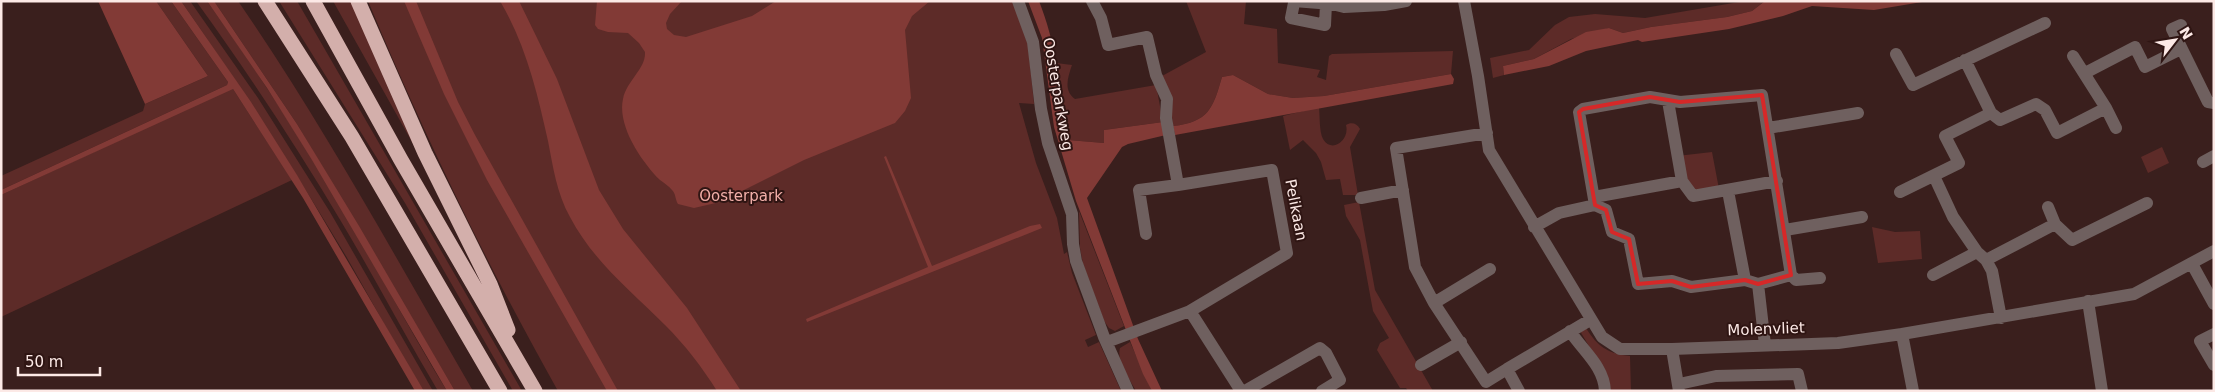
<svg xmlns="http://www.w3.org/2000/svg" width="2215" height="392" font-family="'DejaVu Sans',sans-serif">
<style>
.green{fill:#5d2b28}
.water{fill:#823a36}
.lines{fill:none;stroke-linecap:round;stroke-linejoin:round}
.minor{stroke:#6f605f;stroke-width:12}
.highway{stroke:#d3afab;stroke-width:15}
.marked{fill:none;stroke:#d62828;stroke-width:4;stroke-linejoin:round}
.labels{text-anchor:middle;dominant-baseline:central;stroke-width:4;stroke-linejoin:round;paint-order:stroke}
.street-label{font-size:15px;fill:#fce9e6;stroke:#2f1513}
.park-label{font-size:15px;fill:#f2afa9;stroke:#2f1513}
</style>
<rect width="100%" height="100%" fill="#3a1f1d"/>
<path class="green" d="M156 1H171L228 82 227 85 1 190V176L143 111 145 104 208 76Z
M181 1H190L258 98 330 212 433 391H424C396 347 372 301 346 256 294 169 239 84 181 1Z
M196 1H207C262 78 314 158 360 240 389 290 416 341 447 391H438C405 336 375 278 342 223 297 147 248 73 196 1Z
M214 1H238C324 126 397 260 473 391H455L297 124Z
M279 1H297L522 391H513L405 203Z
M333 1H351L440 192Z
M368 1H1013L1028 45 1034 104 1019 103 1036 163 1057 218 1064 254 1067 252 1072 273 1096 335 1085 340 1088 347 1099 342 1121 391H558C487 265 424 135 368 1Z
M1186 1H1246L1244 24 1277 29 1278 63 1320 70 1317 77 1326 80 1329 56 1332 54 1453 51 1451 74 1324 96 1293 98 1268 94 1233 75 1222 77C1213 108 1209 122 1173 126L1169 90 1162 76 1206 52Z
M1745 1H1765L1752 11 1727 17 1651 27 1623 33 1609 28 1571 39 1534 59 1503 66 1504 75 1493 78 1490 58 1529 50 1555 25 1569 17 1595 14 1645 18Z
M1056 63 1072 65C1068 77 1063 90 1075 99L1156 85 1163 122 1104 130V143L1068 140 1061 121Z
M230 89H233L292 180 1 317V195Z
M1319 107C1320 116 1319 131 1323 139 1332 154 1350 140 1346 125 1351 122 1357 123 1360 129L1350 147 1358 195H1343L1340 179 1326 180 1321 162 1316 153 1303 140 1290 150 1283 116Z
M2162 147 2169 163 2148 173 2141 157Z
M1712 152 1719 189 1686 194 1677 156Z
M1359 202 1375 290 1433 391H1408L1406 388H1400L1377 350 1380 343 1389 338 1373 311 1360 240 1346 216 1344 205Z
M1079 211 1124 326 1115 331 1109 328 1104 321 1083 264 1080 248Z
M1872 227 1895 232 1920 231 1922 259 1878 263Z
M1586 328C1597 346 1608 354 1630 356L1631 391H1609L1608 378 1580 331Z
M1130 342 1152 391H1136C1130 379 1116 361 1120 348Z"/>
<path class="water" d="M98 1H156L208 76 145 104Z
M171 1H181L251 102 297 175 424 391H415L303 198 233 89 1 195V190L227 85 228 82Z
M207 1H214L297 124 359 226 455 391H447L312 160 267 88Z
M404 1H416L458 102 475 135 618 391H607L487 180 444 94Z
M500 1H519L557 79 599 190 623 229 687 308 741 391H717C702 367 685 345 665 325 631 291 593 261 570 217 557 194 553 167 548 141 537 92 526 45 500 1Z
M597 1H682L670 14 666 23 667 29 674 35 686 37 752 16 776 1H930L912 16 905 30 911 98 905 111 895 123 804 160 720 202 694 208 678 204C675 199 676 194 672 190 669 186 664 183 660 180 642 162 617 126 623 99 627 80 646 69 645 52L639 43 628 33 608 32 598 29 595 25Z
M1028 1H1039C1047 22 1053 42 1056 64 1059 90 1059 116 1068 140L1104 143V130L1163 122 1166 135 1128 144 1122 147 1087 198 1138 339 1162 391H1152L1143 374 1076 201 1054 127 1042 38Z
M1765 1H1928L1874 10 1812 6 1783 16 1729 29 1642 42 1638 40 1586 51 1549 66 1504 75 1503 66 1534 59 1586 32 1609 28 1623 33 1651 27 1727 17 1752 11Z
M1451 74 1454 79 1453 84 1175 135 1173 126C1209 122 1213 108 1222 77L1233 75 1268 94 1293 98 1324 96Z
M886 156 932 266 1030 226 1040 224 1042 228 807 322 806 319 928 267 884 157Z"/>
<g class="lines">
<path class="minor" d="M1018 1 1033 42 1041 109 1048 143 1072 214 1073 244 1076 261 1104 337 1128 391
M1092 1 1101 18 1108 45 1147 37 1156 75 1167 99 1166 118 1178 185 1272 170 1287 253 1190 311 1241 391
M1294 1 1332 4 1344 7 1384 5 1406 1
M1464 1 1478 76 1489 150 1602 337 1620 349H1672L1838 343 1902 334 2134 294 2214 251
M1294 3 1291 18 1325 25 1326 4
M2181 25 2172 29 2208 102 2214 103
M1896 54 1913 85 2045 23
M2073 56 2106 108 2116 128
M1965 60 1991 113 2000 120 2036 104 2045 110 2057 133 2106 108
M2085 73 2135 47 2145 67 2181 49
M1668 101 1682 181
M1768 128 1858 113
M1487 133 1396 148 1415 267 1434 303 1486 382 1507 369
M2203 162 2214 156
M1934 176 1953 217 1977 252 1986 260 1992 271 2001 318
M1728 191 1745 280
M1900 192 1959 163 1945 136 1991 113
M1594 197 1682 181 1693 196 1777 181
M1361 198 1403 190
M1595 205 1606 210 1612 232 1629 239 1638 284 1672 281 1691 287 1745 280 1758 284
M2048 207 2055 224 2072 240 2147 203
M1534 227 1559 213 1595 205 1579 112 1583 109 1650 97 1680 102 1762 95 1791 275 1758 284 1765 345
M1785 230 1862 217
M1146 234 1139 190 1178 185
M1986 260 2055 224
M2192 264 2214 304
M1791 275 1796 280 1820 278
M1933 275 1977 252
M2088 301 2102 391
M1434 303 1490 269
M1570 331C1582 350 1604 366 1605 391
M1902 334 1913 391
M2214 334 2200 341 2214 365
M1107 342 1190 311
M1672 349 1679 391
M1421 365 1461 342
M1679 384 1716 376 1798 374 1802 391
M1245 391 1320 348 1326 353 1340 380 1322 391
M1519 391 1507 369 1590 320"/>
<path class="highway" d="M265 1 352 137 500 391
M313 1 401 160 535 391
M358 1 425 153 490 284 508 330"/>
</g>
<path class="marked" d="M1762 95 1791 275 1758 284 1745 280 1691 287 1672 281 1638 284 1629 239 1612 232 1606 210 1595 205 1579 112 1583 109 1650 97 1680 102Z"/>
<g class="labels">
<g class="street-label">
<text transform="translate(1058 94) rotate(80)">Oosterparkweg</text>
<text transform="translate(1296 210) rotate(79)">Pelikaan</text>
<text transform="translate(1766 329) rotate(-2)">Molenvliet</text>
</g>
<g class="park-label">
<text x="741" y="196">Oosterpark</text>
</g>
</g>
<rect width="2215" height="392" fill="none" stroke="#fce9e6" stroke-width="5"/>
<g transform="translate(2175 40) rotate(59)" stroke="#2f1513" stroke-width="4" paint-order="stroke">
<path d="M0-4L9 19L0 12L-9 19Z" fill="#fce9e6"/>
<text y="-8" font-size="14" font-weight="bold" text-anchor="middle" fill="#fce9e6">N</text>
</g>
<path d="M18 367v8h82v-8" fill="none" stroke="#fce9e6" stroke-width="2.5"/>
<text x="25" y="367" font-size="15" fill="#fce9e6" stroke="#2f1513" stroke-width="4" paint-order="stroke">50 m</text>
</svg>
